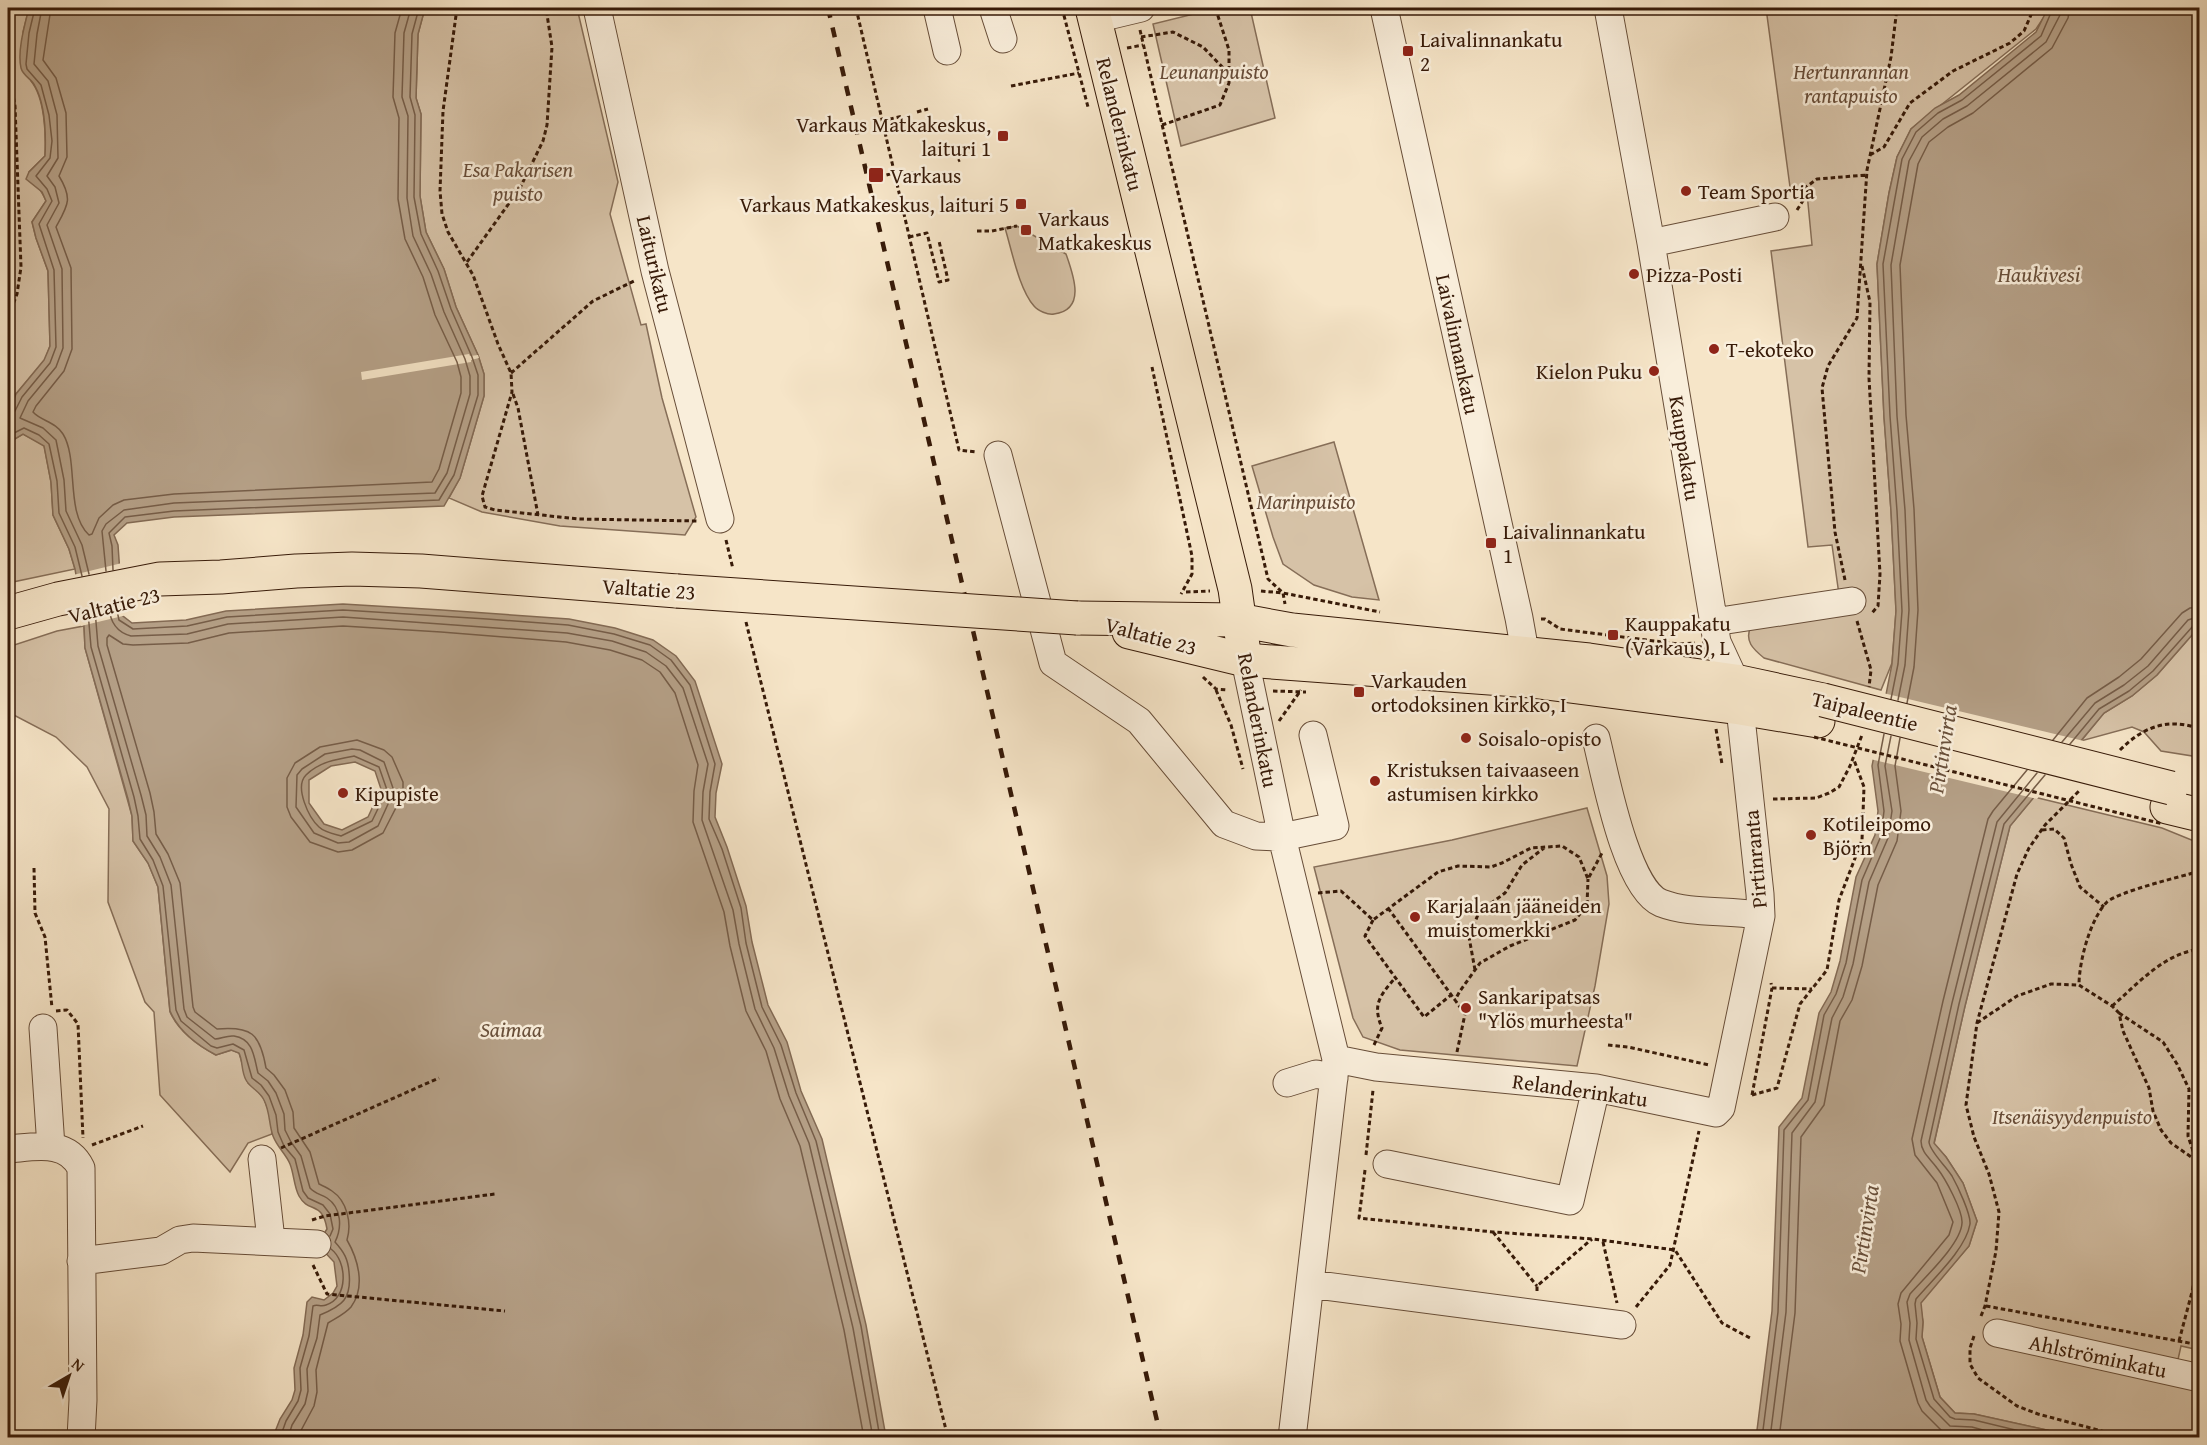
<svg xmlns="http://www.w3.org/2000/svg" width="2207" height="1445" font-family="'Gentium Book Plus',serif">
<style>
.green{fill:#d6c2a7;stroke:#866e58;stroke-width:1.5}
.water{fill:#b5a087;stroke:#836a54;stroke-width:1.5;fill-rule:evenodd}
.pier{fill:#f6e5c8}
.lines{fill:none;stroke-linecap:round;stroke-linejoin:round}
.shore{stroke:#765d48;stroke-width:1.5}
.minor-casing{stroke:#674d38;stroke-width:29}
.major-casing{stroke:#371a08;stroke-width:35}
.highway-casing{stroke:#371a08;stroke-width:35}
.path{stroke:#371a08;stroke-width:3;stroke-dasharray:4.5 3;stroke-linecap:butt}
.minor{stroke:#f9eedb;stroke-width:27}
.major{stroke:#f6e5c8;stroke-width:33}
.highway{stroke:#f6e5c8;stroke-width:33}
.rail{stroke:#371a08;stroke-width:4.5;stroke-dasharray:10 10;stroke-linecap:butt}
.highway-bridge-casing{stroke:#371a08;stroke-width:35;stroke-linecap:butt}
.path-bridge{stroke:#371a08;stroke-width:3;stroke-dasharray:4.5 3;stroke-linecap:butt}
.highway-bridge{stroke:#f6e5c8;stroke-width:33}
.poi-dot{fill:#8f2418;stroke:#f9eedb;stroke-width:2}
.labels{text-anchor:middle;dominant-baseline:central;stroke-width:5;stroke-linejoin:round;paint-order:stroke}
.poi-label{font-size:21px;fill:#371a08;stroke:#f9eedb;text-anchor:start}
.park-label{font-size:21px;font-style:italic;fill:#674c38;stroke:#f9eedb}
.street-label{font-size:21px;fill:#371a08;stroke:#f9eedb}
.water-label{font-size:22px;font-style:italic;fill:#69503b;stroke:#f9eedb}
</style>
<rect width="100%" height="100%" fill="#f6e5c8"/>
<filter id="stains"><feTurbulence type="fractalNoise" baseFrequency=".00333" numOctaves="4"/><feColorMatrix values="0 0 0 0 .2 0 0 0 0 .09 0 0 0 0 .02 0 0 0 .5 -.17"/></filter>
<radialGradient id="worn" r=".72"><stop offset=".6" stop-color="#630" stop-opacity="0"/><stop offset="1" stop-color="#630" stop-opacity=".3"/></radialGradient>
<path class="green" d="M8 8H29L23 32 31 81C45 98 46 135 45 156L29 172C34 184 42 190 46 201L32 222 36 238 48 271 50 346 45 360 16 394 8 414Z
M425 8H577L618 182 610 214 641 325 646 324 662 398 696 517 685 535 560 526 482 512 449 498 460 478 484 396V374L478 355 456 307 444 269 426 232 420 196 421 114 416 98 418 34Z
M1218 8H1250L1275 118 1181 146 1153 24Z
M1766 8H2050L2036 29 1911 129 1897 157 1889 193 1877 264 1884 417 1891 511 1896 611 1892 663 1881 690 1764 658C1753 649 1744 641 1751 626L1842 616 1832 545 1808 547 1771 251 1812 245 1807 193 1790 187Z
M1017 226 1066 254C1073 274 1087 310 1054 314 1048 315 1038 311 1034 306 1019 289 1012 251 1005 228Z
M23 434 44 445 51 482 53 515 69 549 75 569 8 583V443Z
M1334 442 1379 600 1352 597 1314 585 1283 564 1273 537 1252 466Z
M84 626 85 648 132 816 133 841 148 863 158 887 170 1012C179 1032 197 1045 216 1055L232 1050 239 1053 248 1083 257 1090 264 1099 271 1117 272 1134 248 1143 230 1172 160 1095 154 1012 145 1002 108 902 109 809 87 767 56 737 8 712V647L57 631Z
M2199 627V757L2161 751 2144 732 2132 727 2081 741 2104 713 2132 696 2157 675Z
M2034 797 2162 828 2199 843V1350L2181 1346 2177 1364 2199 1386V1437H2078L1974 1414 1955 1413 1940 1397 1922 1337 1923 1322 1920 1303 1969 1246 1977 1221 1963 1183 1946 1157 1934 1144 1965 1006 2010 826Z
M1587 808 1607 876 1609 904 1595 986 1577 1066 1400 1050 1363 1037 1353 1018 1314 867 1452 840Z"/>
<path class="water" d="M29 8H425L418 34 416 98 421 114 420 196 426 232 444 269 456 307 478 355 484 374V396L460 478 444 506 174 517 127 523 114 535 118 545 123 616 132 623 186 620 226 611 343 604 442 610 569 619 615 628 653 640 676 656 695 681 722 764 716 793 715 817 727 847 746 906 752 942 768 1005 787 1042 801 1091 822 1139 866 1325 886 1437H273L280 1419 292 1400 295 1390 294 1368 303 1335 307 1302 312 1297 324 1300 333 1293 337 1286 334 1262 317 1244 327 1229C322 1200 309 1214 299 1196 294 1187 294 1174 290 1164 286 1154 277 1147 273 1136 269 1125 270 1112 264 1100 260 1091 250 1088 246 1080 241 1071 243 1061 239 1053L231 1050 216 1055C197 1045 179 1032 170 1011L158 887 148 863 133 841 132 816 128 799 85 648 84 626 75 569 69 549 53 515 51 482 44 446 23 434 8 443V414L16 394 44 360 50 346 48 271 36 238 32 222 46 201 42 192 26 179 29 172 45 156C46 135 45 104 35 86 32 79 23 76 21 68 17 51 25 24 29 8ZM355 762 375 771 381 789 368 817 342 830 324 824 309 803V780L331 766Z
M2048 8H2199V627L2157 675 2132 696 2104 713 2010 826 1965 1006 1934 1143 1946 1157 1963 1183 1977 1221 1969 1246 1921 1303 1923 1322 1922 1337 1940 1397 1955 1413 1974 1414 2078 1437 1756 1438 1772 1311 1779 1127 1802 1098 1819 1013 1831 992 1840 961 1856 877 1875 835 1878 811 1872 766 1892 664 1896 611 1891 511 1884 417 1877 264 1889 193 1897 157 1911 129 1935 108 1959 95 2036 32Z"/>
<path class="pier" d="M469 354 470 356 478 355 479 358 471 360V362L362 380 361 372Z
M122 563 127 615 81 626 73 575Z
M1883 693 2084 741 2037 799 1870 759Z"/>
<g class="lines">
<path class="shore" d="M42 8 37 34 34 64 48 81 57 115 58 158 47 176 55 187 59 203 47 225 62 269 63 348 56 367 28 401 20 418 43 428 56 440 64 480 66 511 82 545 89 574
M51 8 43 60 56 78 66 113 67 157 59 176C73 199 68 205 56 227L71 268 72 349 64 371 36 406 33 412C41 421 56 422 63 434 79 460 65 513 89 535L92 534 99 518 113 505 124 500 174 494 432 482 439 469 461 393V377L457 362 435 315 423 277 405 239 398 199 399 118 393 97 395 33 402 8
M8 414 15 411 22 397 50 363 56 347 54 270 39 224 52 201 47 189 36 176 50 158 52 141 49 115 41 85 27 69 26 64 29 33 35 8
M8 436 24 428 39 435 49 444 57 481 59 513 75 547 82 576
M113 570 112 546 109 533 125 517 174 511 439 500 454 475 478 395V375L472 357 451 309 438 271 421 234 414 197 415 115 410 97 412 34 419 8
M106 571 102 531 106 524 124 510 174 503 435 493 447 473 470 394V376L465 359 444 312 431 274 413 236 407 198 408 116 402 97 404 33 411 8
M116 606 119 620 133 629 187 626 227 617 343 610 487 619 568 625 614 634 650 645 671 660 690 685 715 764 710 792 709 819 722 849 741 908 746 943 762 1007 781 1045 796 1093 816 1141 861 1326 880 1438
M109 607C110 622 116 632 131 636L187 634 228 624 343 617 567 633 612 641 646 652 666 666 683 688 708 764 703 792 702 820 733 910 739 944 755 1009 774 1048 789 1096 809 1143 853 1328 873 1438
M95 610 98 646 141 795 146 815 147 836 160 857 171 885 184 1009 187 1017 215 1039C221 1039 227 1035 234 1036 254 1039 254 1058 258 1073L268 1081 276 1093 284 1114 285 1130 291 1142 301 1156 310 1188C315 1194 321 1194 327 1198 342 1208 342 1228 335 1242 344 1252 348 1259 349 1272 352 1299 342 1306 320 1315L317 1338 307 1369 308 1391 305 1404 292 1425 288 1438
M88 612 91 647 134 797 138 816 140 839 153 860 163 886 176 1010 181 1021 211 1046 217 1048 233 1044 244 1050 252 1078 261 1085 269 1096 276 1115 278 1132 284 1146 295 1159 303 1191 308 1198 323 1205 330 1214 333 1229 330 1236
M1891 699 1898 664 1902 611 1897 511 1890 416 1883 264 1902 159 1916 132 1938 113 1962 100 2041 36 2053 8
M1898 700 1905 665 1909 610 1905 510 1897 416 1891 265 1909 161 1922 137 1943 119 1967 106 2046 42 2060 15 2061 8
M1907 703 1914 667 1918 610 1914 509 1906 415 1900 265 1918 164 1929 142 1948 127 1973 113 2052 48 2068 18 2070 8
M357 740 384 750 392 757 403 782V794L383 833 352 850 338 852 310 842 291 817 287 807V778L295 763 320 747Z
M2053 740 2087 698 2119 677 2141 659 2182 613 2190 608 2200 607
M2062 742 2095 703 2124 685 2148 666 2188 620 2200 616
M2070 744 2099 709 2129 691 2153 671 2193 626 2200 624
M352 749 360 750 384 762 394 791 378 826 349 842 338 843 314 833 296 807 297 775 302 769 325 754Z
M354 756 379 767 387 790 372 821 341 836C334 834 324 832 319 827 309 818 294 787 306 775 319 762 337 759 354 756Z
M2045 775 2004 824 1959 1004 1929 1142C1930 1152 1946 1166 1952 1176 1957 1185 1971 1214 1970 1224 1966 1249 1933 1279 1916 1299L1915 1304 1917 1323 1916 1339 1934 1399 1950 1417 1955 1419 1974 1420 2048 1438
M280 1438 286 1421 298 1401 301 1390 300 1368 309 1336 313 1306C317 1304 321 1307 326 1305 349 1298 347 1261 331 1249
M297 1438 314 1406 317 1392 316 1370 328 1323C336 1318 345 1314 351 1307 366 1287 358 1259 347 1240 352 1223 347 1201 332 1191 328 1188 323 1186 319 1184L310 1152 294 1128 293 1112 285 1090 274 1075 266 1068C260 1033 251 1026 217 1029L195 1012 193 1007 180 883 168 854 156 834 154 812 150 793 107 645V638L109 635 123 644 133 645 188 643 229 633 343 626 441 632 566 642 610 650 642 660 660 672 675 693 698 765 694 791 693 822 724 912 730 946 746 1011 766 1051 780 1099 800 1146 844 1330 864 1438
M1762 1438 1778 1312 1784 1130 1808 1100 1824 1015 1836 994 1846 963 1862 880 1881 836 1884 811 1878 765 1884 734
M1770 1438 1786 1312 1792 1133 1815 1102 1832 1018 1843 997 1853 964 1869 882 1888 838 1892 811 1885 766 1891 736
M1779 1438 1795 1313 1801 1137 1824 1105 1840 1021 1852 1000 1862 966 1878 885 1897 841 1901 811 1895 766 1900 738
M1975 1438 1944 1433 1922 1411 1918 1403 1900 1341 1901 1324 1898 1304 1901 1293 1949 1235 1953 1222 1937 1183 1915 1155 1912 1139 1943 1001 1988 819 1993 811 2027 770
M2012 1438 1972 1427 1950 1426 1930 1406 1926 1400 1909 1340 1910 1323 1907 1302 1910 1294C1924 1278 1961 1244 1962 1223 1963 1211 1945 1178 1937 1168 1931 1159 1921 1153 1921 1141L1952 1003 1997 822 2037 773"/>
<g class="minor-casing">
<path id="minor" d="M597 8 655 271 720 519
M937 8 947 51
M993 8 1003 39
M1384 8 1519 618 1529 674
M1095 19 1141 8
M1651 243 1775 217
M998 455 1053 663 1139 721 1224 824 1256 836 1282 837 1335 826 1313 735
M1714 622 1852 601
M1245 660 1282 837 1336 1059 1376 1067 1596 1088 1716 1113 1721 1108 1761 916 1760 894 1740 708 1735 681 1717 642 1651 243 1608 8
M1596 738C1605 774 1626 889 1661 903 1692 915 1728 909 1761 916
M43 1028 51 1147
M1287 1083 1316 1074 1334 1078
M8 1149C35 1147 67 1139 81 1168L83 1400 81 1438
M262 1159 271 1240
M1387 1164 1570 1201 1596 1088
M81 1261 161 1251 180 1240 193 1238 317 1244
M1310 1284 1622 1325
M1997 1333 2200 1378
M1292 1438 1336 1059"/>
</g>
<g class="major-casing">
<path id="major" d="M1092 8 1235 589 1245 660"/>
</g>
<g class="highway-casing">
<path id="highway" d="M8 613 58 599 160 579 221 577 296 571 352 569 421 571 677 591
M1077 618 1238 620 1292 630 1589 660 1735 681 1823 700
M1129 632 1245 660 1531 681 1740 708 1818 721
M2167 807 2200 815"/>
</g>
<path class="path" d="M457 8 443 111 440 191 442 214 448 232 473 275 498 344 511 373 512 392 482 496 485 507 495 510 578 519 697 521
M856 8 959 450 977 452
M1062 8 1088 107
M1140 30 1268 579 1283 593 1380 612
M1141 37 1173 32 1203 47 1229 74
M1127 48 1143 45
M8 68 15 106 21 267 17 294 8 318
M1011 86 1079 73
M917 112 928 109
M882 121 903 116
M1162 125 1220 105 1229 83V50L1217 13
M1870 155 1884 147 1910 103 1953 71 2010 43 2024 31 2034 8
M958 161 960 160
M896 177 917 172
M872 179 894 173
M1797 210 1804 199 1806 187 1817 179 1867 175
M977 231H992L1017 226
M909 237 927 233 939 282 948 280 939 241
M467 262 520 188 543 141 547 125 552 47 546 8
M1862 266 1870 302 1869 378 1880 574 1878 606 1872 613
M1152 367 1192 556V574L1181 594
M511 373 593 301 636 280
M513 394 518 408 538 515
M726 540 733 569
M1845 580 1835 532 1822 388 1828 366 1857 318 1867 170 1891 57 1897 8
M1261 591 1283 593 1285 604
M1186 592 1210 591
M1541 619H1545L1560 629 1678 644 1695 643
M1857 621 1871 670 1869 687
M746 622 948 1438
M1203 677 1216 689 1228 690
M1216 690 1231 725 1243 769
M1273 691 1306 692
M1279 721 1301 690
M1716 729 1722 764
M2120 750C2143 727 2168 717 2200 729
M1773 799 1816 798 1829 793 1839 787 1850 766 1862 735
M2042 830 2054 829 2064 838 2071 864 2080 887 2104 907
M34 868 35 913 45 937 52 1008
M2200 871C2180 877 2120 891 2107 902 2090 919 2079 962 2079 985L2112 1006 2119 1013 2123 1031 2149 1088 2153 1111 2161 1130 2171 1143 2200 1163
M1318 893 1341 891 1373 920 1438 872 1458 866 1491 867 1502 863 1531 848 1562 846 1579 857 1588 879 1602 853
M1388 908 1455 1000
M1373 920 1365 936 1424 1017 1451 995
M1475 970 1469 937 1479 912 1505 893 1522 865 1544 848
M1772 988 1812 989
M2112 1006C2139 983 2163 954 2200 949
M56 1011 67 1010 78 1024 83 1138
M2119 1013 2163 1042 2177 1064 2189 1089 2188 1136 2197 1163
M1977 1023 2017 996 2051 984 2079 985
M1374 1045 1382 1028C1372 1004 1380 996 1395 978
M1608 1045 1628 1047 1709 1065
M1457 1052 1465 1014 1455 1000 1460 991 1480 963 1510 946 1575 920 1587 905 1588 879
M1752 1095 1777 1088 1800 1004 1827 970 1839 900 1862 840 1864 787 1854 760
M1752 1095 1772 988 1771 983
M92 1145 143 1126
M281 1148 439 1078
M1366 1155 1373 1090
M1365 1170 1359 1218 1493 1232 1593 1239 1675 1250 1722 1323 1750 1338
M312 1220 325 1216 495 1194
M1493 1232 1537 1286
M1603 1242 1617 1303
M313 1265 327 1294 505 1311
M1537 1291V1286L1592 1239
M1986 1306 2200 1345
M1636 1307 1670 1265 1699 1131
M1981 1316 1985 1306 1996 1251 1999 1212 1989 1174 1974 1137 1966 1105 1977 1023 2017 874 2029 848 2045 825 2080 790
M1974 1336 1970 1348V1364L1978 1378 2017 1406 2038 1414 2128 1438
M2179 1341 2192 1292 2200 1250
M2189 1438 2200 1430"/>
<use href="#minor" class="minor"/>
<use href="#major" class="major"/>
<use href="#highway" class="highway"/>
<path class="rail" d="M828 8 1161 1438"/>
<g class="highway-bridge-casing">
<path id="highway-bridge" d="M677 591 1077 618
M1823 700 2171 788"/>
</g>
<path class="path-bridge" d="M1814 737 2163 824"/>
<use href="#highway-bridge" class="highway-bridge"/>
</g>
<g class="poi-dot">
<rect x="1402" y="45" width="12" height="12" rx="3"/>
<rect x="997" y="130" width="12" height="12" rx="3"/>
<rect x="868" y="167" width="16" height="16" rx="3"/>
<circle cx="1686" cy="191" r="6"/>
<rect x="1015" y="198" width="12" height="12" rx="3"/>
<rect x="1020" y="224" width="12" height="12" rx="3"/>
<circle cx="1634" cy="274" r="6"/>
<circle cx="1714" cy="349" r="6"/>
<circle cx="1654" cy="371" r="6"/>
<rect x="1485" y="537" width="12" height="12" rx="3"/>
<rect x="1607" y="629" width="12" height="12" rx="3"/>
<rect x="1353" y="686" width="12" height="12" rx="3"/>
<circle cx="1466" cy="738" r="6"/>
<circle cx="1375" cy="781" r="6"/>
<circle cx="343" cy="793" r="6"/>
<circle cx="1811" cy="835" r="6"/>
<circle cx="1415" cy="917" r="6"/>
<circle cx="1466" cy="1008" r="6"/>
</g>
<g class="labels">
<g class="poi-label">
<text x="1420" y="39">Laivalinnankatu<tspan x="1420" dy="24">2</tspan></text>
<text x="991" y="124" text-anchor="end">Varkaus Matkakeskus,<tspan x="991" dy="24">laituri 1</tspan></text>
<text x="890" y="175">Varkaus</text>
<text x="1698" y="191">Team Sportia</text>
<text x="1009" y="204" text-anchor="end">Varkaus Matkakeskus, laituri 5</text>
<text x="1038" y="218">Varkaus<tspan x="1038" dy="24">Matkakeskus</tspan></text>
<text x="1646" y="274">Pizza-Posti</text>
<text x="1726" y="349">T-ekoteko</text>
<text x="1642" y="371" text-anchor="end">Kielon Puku</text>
<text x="1503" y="531">Laivalinnankatu<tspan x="1503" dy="24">1</tspan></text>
<text x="1625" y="623">Kauppakatu<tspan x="1625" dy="24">(Varkaus), L</tspan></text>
<text x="1371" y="680">Varkauden<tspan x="1371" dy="24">ortodoksinen kirkko, I</tspan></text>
<text x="1478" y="738">Soisalo-opisto</text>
<text x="1387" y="769">Kristuksen taivaaseen<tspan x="1387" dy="24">astumisen kirkko</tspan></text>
<text x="355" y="793">Kipupiste</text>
<text x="1823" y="823">Kotileipomo<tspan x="1823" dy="24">Björn</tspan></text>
<text x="1427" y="905">Karjalaan jääneiden<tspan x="1427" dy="24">muistomerkki</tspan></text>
<text x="1478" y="996">Sankaripatsas<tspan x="1478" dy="24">"Ylös murheesta"</tspan></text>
</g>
<g class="park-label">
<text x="1214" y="71">Leunanpuisto</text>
<text x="1851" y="71">Hertunrannan<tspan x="1851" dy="24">rantapuisto</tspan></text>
<text x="518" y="169">Esa Pakarisen<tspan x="518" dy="24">puisto</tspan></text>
<text x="1306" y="501">Marinpuisto</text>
<text x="2072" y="1116">Itsenäisyydenpuisto</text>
</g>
<g class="street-label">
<text transform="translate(1120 124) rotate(76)">Relanderinkatu</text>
<text transform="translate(655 264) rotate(77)">Laiturikatu</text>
<text transform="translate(1458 344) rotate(78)">Laivalinnankatu</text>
<text transform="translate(1685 448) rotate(81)">Kauppakatu</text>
<text transform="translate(649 589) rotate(4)">Valtatie 23</text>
<text transform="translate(114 605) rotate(-14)">Valtatie 23</text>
<text transform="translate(1151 636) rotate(15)">Valtatie 23</text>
<text transform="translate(1865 711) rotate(14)">Taipaleentie</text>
<text transform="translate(1258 720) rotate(79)">Relanderinkatu</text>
<text transform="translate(1755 859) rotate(-95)">Pirtinranta</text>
<text transform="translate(1580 1090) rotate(8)">Relanderinkatu</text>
<text transform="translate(2098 1356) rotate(12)">Ahlströminkatu</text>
</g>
<g class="water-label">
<text x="2039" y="274">Haukivesi</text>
<text transform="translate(1942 749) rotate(-81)">Pirtinvirta</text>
<text x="511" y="1029">Saimaa</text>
<text transform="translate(1864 1229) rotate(-81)">Pirtinvirta</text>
</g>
</g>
<rect width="2207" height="1445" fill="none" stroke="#f6e5c8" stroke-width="30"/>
<rect x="9" y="9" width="2189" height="1427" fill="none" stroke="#371a08" stroke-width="3"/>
<rect x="15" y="15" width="2177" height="1415" fill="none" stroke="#371a08" stroke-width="1.5"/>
<g transform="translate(69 1376) rotate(39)" stroke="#f9eedb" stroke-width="4.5" paint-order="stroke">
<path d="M0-4.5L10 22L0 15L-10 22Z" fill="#371a08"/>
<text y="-9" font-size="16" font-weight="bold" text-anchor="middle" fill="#371a08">N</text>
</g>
<rect width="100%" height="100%" filter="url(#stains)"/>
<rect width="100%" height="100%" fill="url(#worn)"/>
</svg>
